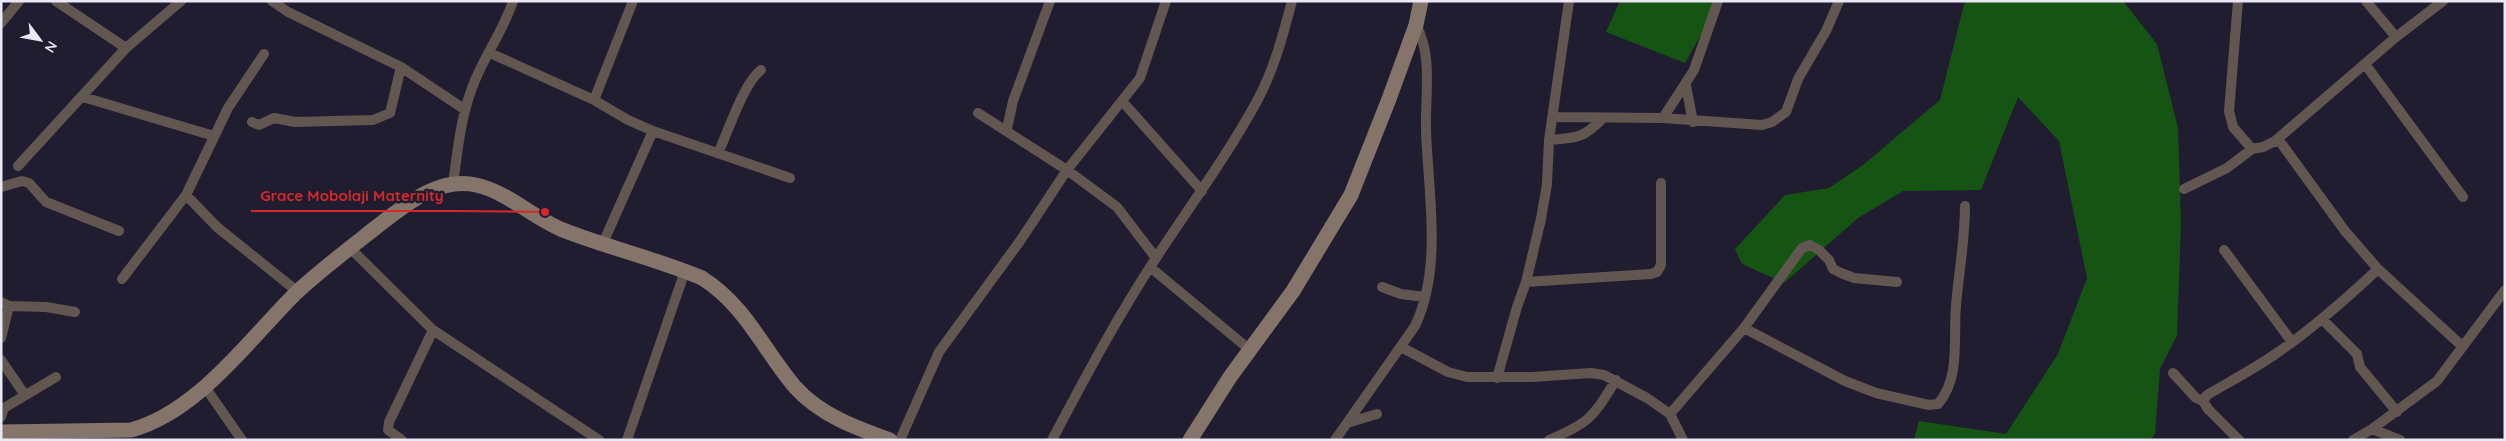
<svg xmlns="http://www.w3.org/2000/svg" width="2506" height="441" font-family="Quicksand,sans-serif">
<style>
.forest{fill:#155413}
.lines{fill:none;stroke-linecap:round;stroke-linejoin:round}
.street{stroke:#615650;stroke-width:10}
.secondary{stroke:#85746a;stroke-width:15}
.leader{fill:none;stroke:#d62828;stroke-width:2}
.callout-dot{fill:#d62828;stroke:#211d31;stroke-width:2}
.callout-label{font-size:15px;text-anchor:middle;font-weight:bold;fill:#d62828;stroke:#211d31;stroke-width:5;stroke-linejoin:round;paint-order:stroke}
</style>
<rect width="100%" height="100%" fill="#211d31"/>
<path class="forest" d="M1620 1H1720L1685 63 1606 32Z
M1965 1H2123L2157 44 2178 128 2181 223 2177 335 2160 369 2155 434 2150 440H1914L1919 421 2006 434 2058 354 2087 278 2059 141 2018 97 1981 190 1903 191 1858 218 1784 283 1742 264 1735 249 1785 195 1829 188 1863 165 1940 100Z"/>
<g class="lines">
<path class="street" d="M56 1 126 48
M272 1 288 12 401 67 464 109
M2238 1 2229 111 2233 127 2252 149 2263 147 2275 141 2281 143 2345 231 2378 269 2462 346
M2366 1 2396 37
M1 23 19 1
M490 53 594 100 628 120 653 131 790 178
M2365 64 2463 197
M1686 86 1693 122
M83 97 214 136
M594 100 633 1
M1122 101 1202 191
M978 113 1067 170 1117 207 1156 258
M1552 117 1663 118 1762 125 1772 122 1786 112 1798 79 1826 31 1839 1
M1663 118 1694 70 1718 1
M252 122 259 125 274 118 295 122 373 120 390 113 401 67
M1007 129 1013 101 1050 1
M1549 140C1577 138 1584 138 1603 118
M2275 141 2396 37 2443 1
M718 153C729 130 743 84 761 70
M18 166 126 48 181 1
M453 184C458 148 461 112 476 78 487 52 504 29 513 1
M1 187 22 181 29 183 46 202 119 231
M2184 189 2227 168 2252 149
M186 195 217 227 298 292
M603 243 653 131
M350 248 433 330 599 440
M2224 250 2292 342
M1150 267 1250 350
M122 279 186 195 228 108 264 54
M1526 282 1651 274 1657 272 1661 265V183
M1382 287 1401 294 1425 297
M1 302 9 306 46 307 75 312
M2322 319 2357 354 2360 367 2397 412
M1744 328 1845 381 1876 393 1929 405 1938 404C1961 378 1953 337 1956 305 1959 271 1965 240 1965 206
M1 338 9 306
M1401 347 1448 372 1467 377H1532L1591 373 1604 375 1647 398 1670 414 1683 440
M1 360 25 395
M2173 373 2196 398 2203 401
M1497 378 1517 307 1526 282 1541 219 1547 184 1549 140 1569 1
M205 387 242 440
M1670 414 1744 328 1802 248 1810 245 1819 250 1829 260 1833 269 1841 273 1854 278 1897 282
M1 417 4 408 56 377
M1347 423 1377 414
M2372 429 2400 440
M402 440 388 430 389 422 433 330
M627 440 685 271
M900 440 939 352 1020 241 1067 170 1140 78 1166 1
M1052 440C1085 378 1117 317 1156 258 1190 206 1227 156 1257 101 1274 70 1283 35 1292 1
M1335 440 1415 326C1443 267 1428 192 1426 130 1425 96 1433 55 1416 25
M1549 440C1591 422 1592 418 1616 380
M2239 440 2208 409 2203 401 2207 395C2229 382 2252 370 2274 355 2311 330 2345 300 2378 269
M2353 440 2372 429 2437 381 2505 290"/>
<path class="secondary" d="M1 432 131 430C198 412 249 339 297 292 323 268 351 247 379 225 407 204 438 177 476 185 508 192 533 218 563 230 609 248 657 259 702 278 745 305 763 349 795 387 820 415 856 428 890 440
M1190 440 1230 377 1293 291 1351 195 1389 99 1416 25 1421 1"/>
</g>
<path class="leader" d="M545 212L454 211H251"/>
<circle class="callout-dot" cx="545" cy="212" r="5"/>
<g class="callout-label">
<text x="352" y="201">Grace Mobolaji Maternity</text>
</g>
<rect width="2506" height="441" fill="none" stroke="#ebe8f6" stroke-width="5"/>
<g transform="translate(40 40) rotate(122)" stroke="#211d31" stroke-width="4" paint-order="stroke">
<path d="M0-4L9 19L0 12L-9 19Z" fill="#ebe8f6"/>
<text y="-8" font-size="14" font-weight="bold" text-anchor="middle" fill="#ebe8f6">N</text>
</g>
</svg>
